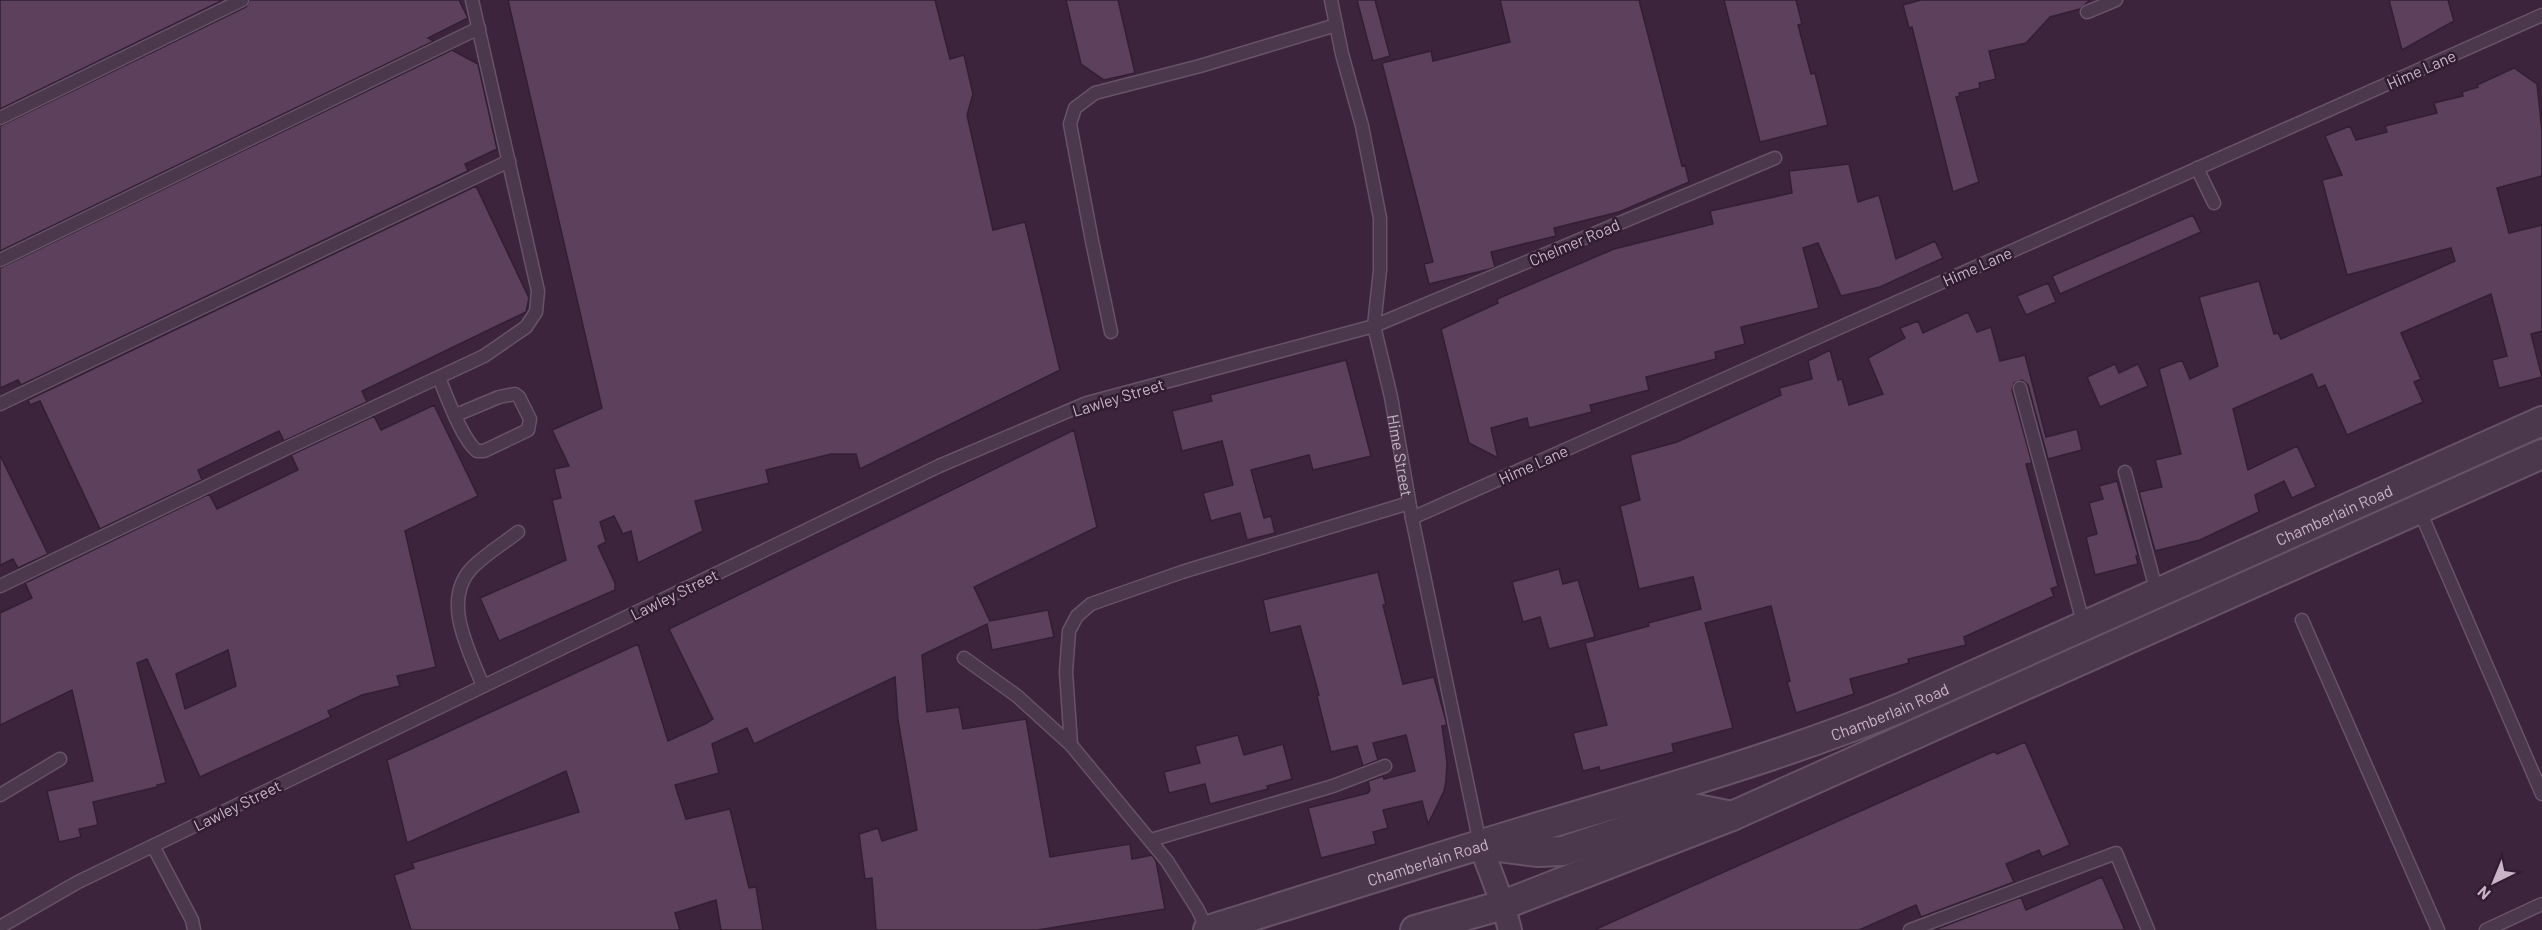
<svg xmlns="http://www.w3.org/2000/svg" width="2542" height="930" font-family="Barlow,sans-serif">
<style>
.building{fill:#5c405c;stroke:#331f33;stroke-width:1.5;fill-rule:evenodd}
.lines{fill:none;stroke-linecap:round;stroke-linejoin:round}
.service-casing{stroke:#675367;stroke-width:15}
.minor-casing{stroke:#675367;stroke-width:26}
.tertiary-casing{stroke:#675367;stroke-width:32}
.service{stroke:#4c384c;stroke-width:12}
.minor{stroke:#4c384c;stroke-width:22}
.tertiary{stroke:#4c384c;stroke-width:28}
.labels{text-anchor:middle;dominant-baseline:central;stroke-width:5;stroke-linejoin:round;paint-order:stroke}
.street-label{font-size:16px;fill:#c8b3c7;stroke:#311d31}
</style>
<rect width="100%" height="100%" fill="#3c243c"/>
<path class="building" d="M0 0H223L0 109Z
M250 0H459L468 18 428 38 434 41 0 251V126L246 7Z
M508 0H935L950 59 964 55 973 94 967 115 993 230 1025 222 1060 370 860 469 856 454H831L766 470 769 483 695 501 703 531 638 563 631 531 623 534 614 516 600 522 606 542 598 546 615 583V590L499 641 480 598 566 560 552 500 561 498 554 469 569 466 552 430 602 408Z
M1066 0H1118L1135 73 1104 80 1081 64Z
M1357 0H1375L1390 56 1373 61Z
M1500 0H1639L1682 166 1685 165 1689 182 1619 212 1554 228 1556 236 1491 252 1495 267 1490 269 1429 284 1424 264 1433 262 1382 63 1431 51 1433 61 1510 42Z
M1724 0H1796L1802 24 1798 25 1811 74 1815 73 1828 125 1760 142Z
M1921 0H2090L2080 9 2050 17 2026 43 1989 51 1996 79 1979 83 1980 88 1959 93 1960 96 1956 97 1979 182 1953 192 1912 27 1909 28 1903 5Z
M2389 0H2448L2454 21 2402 50Z
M452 50 478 64 497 149 465 164 468 171 21 385 18 380 0 388V268Z
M2514 68 2537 84 2542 131V176L2497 188 2509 233 2542 225V331L2531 334 2542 377 2499 388 2492 360 2507 356 2491 294 2401 333 2421 379 2414 382 2423 402 2347 435 2325 385 2318 388 2312 374 2233 409 2248 470 2297 446 2316 487 2292 498 2284 481 2255 495 2259 512 2200 540 2155 551 2139 492 2162 487 2155 460 2181 454 2159 369 2182 360 2190 379 2218 366 2199 297 2259 281 2274 334 2278 333 2281 339 2455 261 2451 248 2347 275 2322 180 2342 175 2325 136 2350 126 2356 140 2387 132 2385 126 2437 113 2434 103 2463 96 2462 92 2478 87 2477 85Z
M1849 164 1858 202 1879 195 1896 259 1935 241 1943 258 1880 287 1841 296 1818 243 1803 248 1819 308 1741 327 1745 344 1715 352 1716 359 1646 377 1649 390 1590 405 1592 412 1529 428 1527 418 1491 428 1498 458 1469 443 1441 329 1498 303 1497 299 1614 249 1713 224 1710 211 1792 193 1789 171Z
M476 186 529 298 526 312 362 391 367 402 284 441 279 431 198 470 202 480 100 529 40 401 30 405 28 400Z
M2193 215 2201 232 2060 294 2052 276Z
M2048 283 2056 302 2026 315 2017 296Z
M1968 312 1977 332 1991 327 2000 361 2025 355 2046 437 2077 429 2082 450 2048 459 2028 385 2022 380 2014 383 2012 390 2032 463 2026 464 2058 586 2051 589 2054 596 1964 637 1966 645 1908 659 1909 663 1850 679 1854 694 1796 713 1787 682 1790 681 1771 606 1705 623 1733 728 1672 744 1674 752 1600 771 1599 767 1583 771 1573 733 1607 725 1585 643 1649 626 1648 623 1701 609 1693 577 1639 589 1620 506 1640 500 1630 455 1677 442 1781 395 1779 388 1812 379 1808 361 1830 350 1838 380 1842 379 1849 405 1883 394 1868 358 1905 338 1900 328 1918 321 1923 333Z
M1346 360 1371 456 1313 470 1309 455 1251 470 1264 518 1271 516 1275 533 1247 540 1240 513 1211 521 1203 493 1233 485 1222 441 1182 451 1172 411 1212 401 1210 395Z
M2115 364 2119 373 2138 364 2148 386 2100 407 2087 377Z
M434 405 478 496 405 531 436 667 397 676 400 686 362 695 328 711 331 717 200 777 147 659 137 663 166 783 157 785V787L93 802 98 825 79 829 81 837 59 842 47 791 93 781 72 690 0 725V613L32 598 25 583 209 494 217 509 298 470 291 455 374 416 381 430ZM228 650 236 686 185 709 176 674Z
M1074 430 1097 527 974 587 990 621 1048 610 1054 637 992 650 987 624 922 655 927 712 959 707 963 729 1026 719 1050 857 1130 844 1132 859 1152 855 1156 861 1165 909 1038 930H876L872 878 865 879 859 834 878 828 882 841 917 830 898 720 895 677 754 744 747 728 712 744 719 773 675 785 686 819 730 809 749 888 756 887 763 930H721L716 900 675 913 680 930H411L394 875 414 868 412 863 579 812 566 771 407 843 387 760 638 644 668 741 707 723 713 719 669 629Z
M0 455 48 554 18 568 13 559 0 565Z
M2117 481 2138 555 2136 556 2138 564 2095 575 2086 537 2097 534 2089 503 2103 499 2099 486Z
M1559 569 1563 584 1578 580 1595 637 1549 649 1540 617 1523 622 1512 582Z
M1378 572 1386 605H1383L1403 684 1434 677 1447 725 1442 726 1447 762 1446 781 1444 791 1428 824 1422 801 1383 810 1388 828 1373 832 1376 844 1321 858 1308 808 1368 793 1370 790 1368 781 1383 776 1384 779 1415 771 1406 735 1373 743 1378 760 1363 766 1357 746 1331 752 1317 696 1319 695 1300 626 1270 633 1263 600Z
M1238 735 1244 755 1283 744 1292 779 1267 786 1268 789 1210 804 1205 784 1169 793 1164 772 1200 763 1195 746Z
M2025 742 2070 845 2042 857 2039 850 2006 864 2014 882 1921 917 1916 905 1859 930H1594L1995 751 1997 754Z
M2102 877 2125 930H1934L2021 897 2026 910Z"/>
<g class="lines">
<g class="service-casing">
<g id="service">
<path id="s1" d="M1331 0 1342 54 1362 126 1380 218V270L1374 326 1391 397 1412 518 1480 844"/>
<path d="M2087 12 2116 0"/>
<path d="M0 118 242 0"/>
<path d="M2197 168 2214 203"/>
<path d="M0 260 479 28"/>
<path d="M1111 332 1092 241 1070 124 1075 108 1095 93 1200 66 1336 25"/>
<path d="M439 378C447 397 462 439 477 451H484L528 430 530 419 519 397 515 394 499 397 456 415"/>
<path d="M2020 388 2084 626"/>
<path d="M0 404 509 161"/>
<path d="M2125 472 2157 593"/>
<path d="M2419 509 2542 794"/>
<path d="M1412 518 2542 15"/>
<path d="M0 586 283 450 484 356 526 327 536 312 538 291 472 0"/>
<path d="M2302 620 2438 930"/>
<path d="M964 658 1017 696 1071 745 1167 861 1198 910 1207 930"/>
<path d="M483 686C470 652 441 602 471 569 484 555 503 544 518 532"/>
<path d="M1071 745 1066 672 1069 631 1077 616 1091 604 1182 572 1409 503"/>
<path d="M0 795 60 759"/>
<path d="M1151 840 1333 786 1385 766"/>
<path d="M153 846 192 920 194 930"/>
<path d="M0 927 78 882 939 466 1087 403 1374 326 1775 158"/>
<path d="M1910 930 2116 853 2148 930"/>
<path d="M2486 930 2542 904"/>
</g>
</g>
<g class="minor-casing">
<path id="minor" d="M1480 844 1503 905 1510 930"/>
</g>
<g class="tertiary-casing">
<g id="tertiary">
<path d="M1491 846 1537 852 1563 851 1692 808 1732 816"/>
<path id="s2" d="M1208 930C1314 897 1419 863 1525 831 1651 793 1778 758 1900 708L2542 421"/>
<path d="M1415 930 1503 905 1732 816 2542 454"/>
</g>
</g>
<use href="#service" class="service"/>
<use href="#minor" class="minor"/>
<use href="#tertiary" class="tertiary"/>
</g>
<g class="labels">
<g class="street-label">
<text transform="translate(2421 69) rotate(-24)">Hime Lane</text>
<text transform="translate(1574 242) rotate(-23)">Chelmer Road</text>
<text transform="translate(1977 266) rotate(-24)">Hime Lane</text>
<text transform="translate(1118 397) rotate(-17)">Lawley Street</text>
<text stroke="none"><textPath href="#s1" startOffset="464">Hime Street</textPath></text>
<text transform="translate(1533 464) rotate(-24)">Hime Lane</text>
<text stroke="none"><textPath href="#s2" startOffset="1202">Chamberlain Road</textPath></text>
<text transform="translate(674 594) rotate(-26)">Lawley Street</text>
<text stroke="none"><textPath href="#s2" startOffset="716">Chamberlain Road</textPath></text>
<text transform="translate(237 805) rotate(-26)">Lawley Street</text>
<text stroke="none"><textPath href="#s2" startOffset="230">Chamberlain Road</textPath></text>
</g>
</g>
<g transform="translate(2494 882) rotate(223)" stroke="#311d31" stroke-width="4.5" paint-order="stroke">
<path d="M0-4.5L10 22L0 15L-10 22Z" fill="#c8b3c7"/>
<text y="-9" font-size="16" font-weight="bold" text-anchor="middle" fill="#c8b3c7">N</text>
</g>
</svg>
